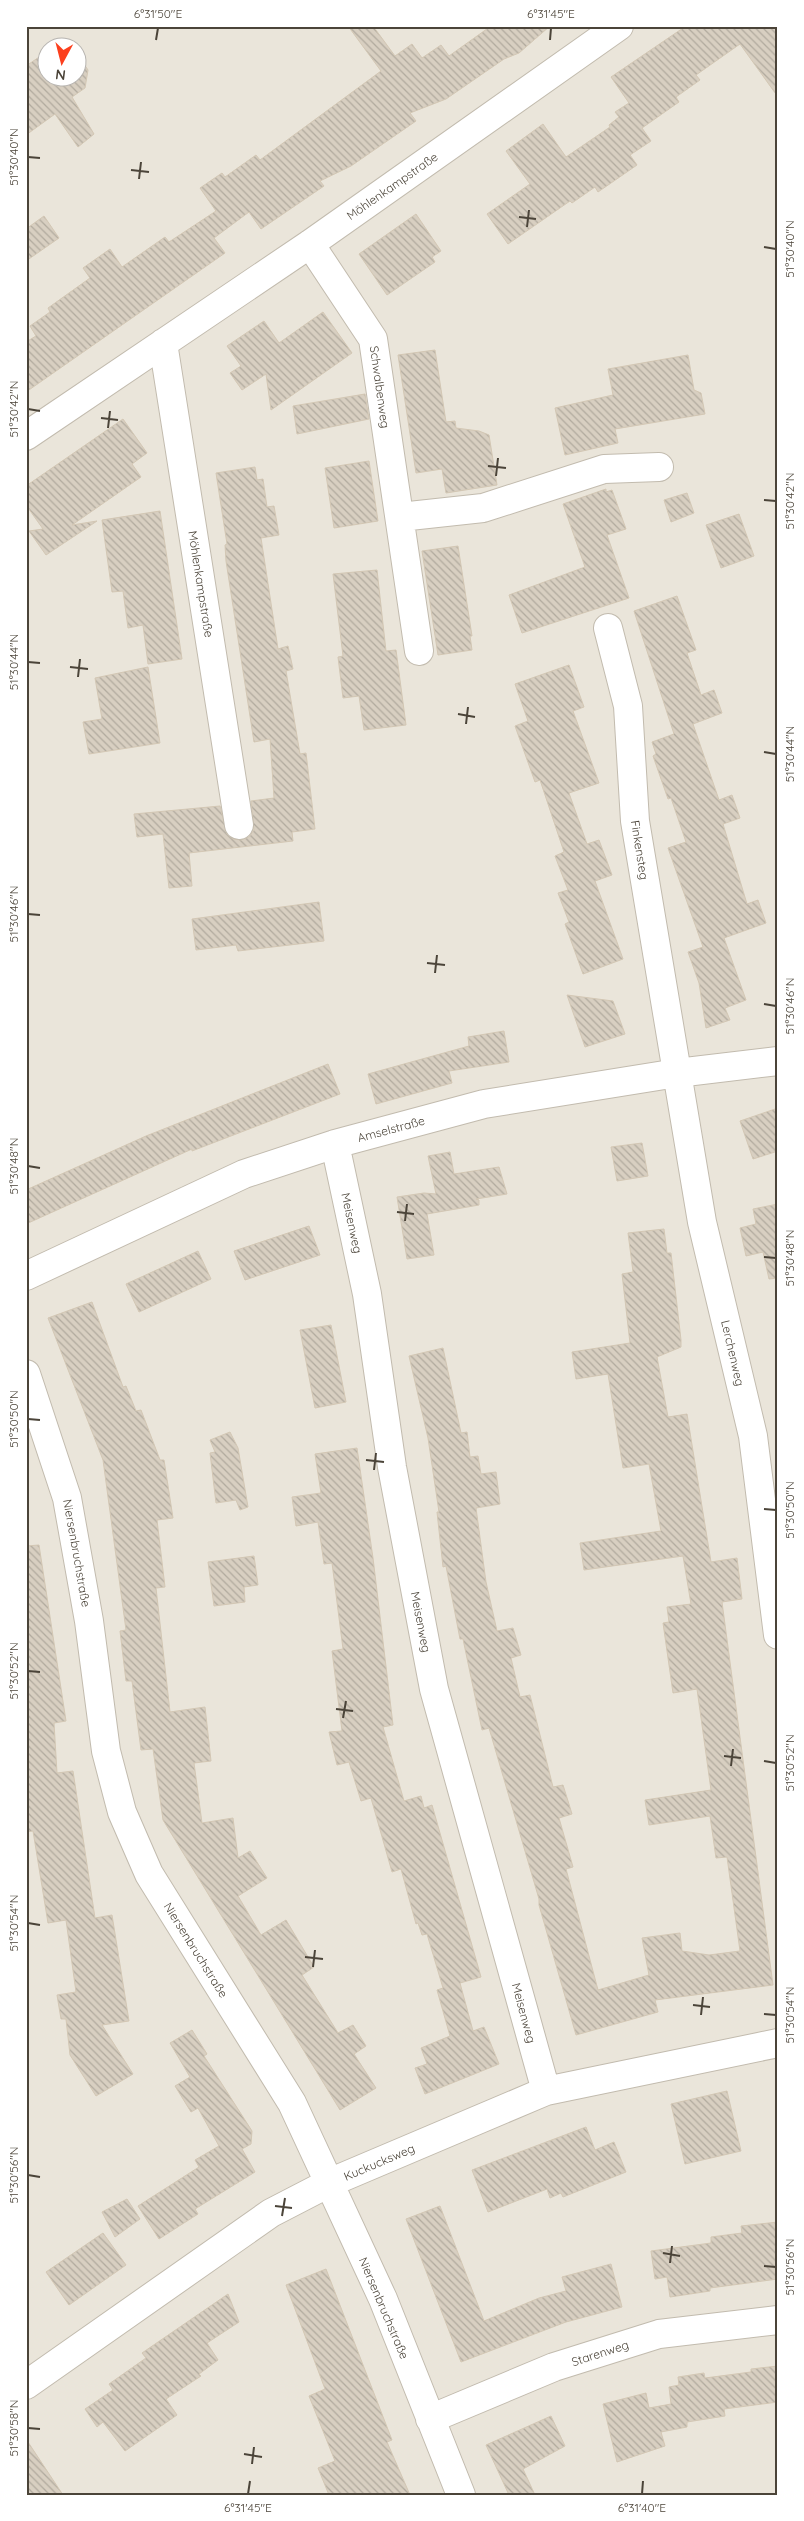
<svg xmlns="http://www.w3.org/2000/svg" width="804" height="2521" font-family="Quicksand,sans-serif">
<style>
.residential{fill:#eae5da;fill-rule:evenodd}
.building{fill:url(#building-back-hatch);stroke:#d3c7b4}
.lines{fill:none;stroke-linecap:round;stroke-linejoin:round}
.minor-casing{stroke:#c2bbae;stroke-width:30}
.minor{stroke:#fff;stroke-width:28}
.ticks{fill:none;stroke:#4b4439;stroke-width:2}
.labels{text-anchor:middle;dominant-baseline:central;stroke-width:4;stroke-linejoin:round;paint-order:stroke}
.street-label{font-size:12px;fill:#4b4439;stroke:#fff}
.neatline{fill:none;stroke:#4b4439;stroke-width:2}
.ticks-label{font-size:12px;text-anchor:middle;fill:#4b4439}
</style>
<defs>
<pattern id="building-back-hatch" width="6" height="6" patternUnits="userSpaceOnUse" patternTransform="scale(1.25)"><rect width="6" height="6" fill="#d8cfc1"/><path d="M-1 5l2 2M0 0l6 6M5-1l2 2" fill="none" stroke="#b1aa9e"/></pattern>
</defs>
<rect width="100%" height="100%" fill="#f6f3ec"/>
<path class="residential" d="M26 26H778V2495H26ZM48 48H78V78H48Z"/>
<path class="building" d="M348 26H373L395 56 412 44 422 58 441 45 449 56 491 26H550L519 53 504 59 446 99 410 113 416 121 351 166 320 181 324 186 261 229 249 212 214 238 225 253 26 392V342L36 336 30 326 50 312 48 308 90 278 83 268 110 249 122 267 165 237 169 242 216 211 200 188 222 173 225 177 256 155 260 160 381 71Z
M686 26H778V97L740 44 696 75 700 80 676 97 679 102 642 128 651 141 630 155 637 165 598 192 595 187 572 203 570 201 508 244 487 214 530 184 506 151 543 124 566 157 610 127 609 125 619 117 615 112 629 103 611 77Z
M48 51V78H78V55L88 70 85 88 72 97 94 134 78 147 55 114 26 135V66Z
M416 214 441 251 432 257 435 262 387 295 359 254Z
M44 216 59 238 26 261V229Z
M323 312 352 353 271 410 266 374 242 390 230 373 241 366 227 346 264 321 279 343Z
M435 350 446 422 455 421 456 428 479 431 489 435 497 485 446 493 442 469 416 473 398 355Z
M688 355 694 390 701 393 705 414 615 429 618 443 565 455 555 408 613 395 608 369Z
M365 394 369 419 297 434 293 406Z
M123 419 147 453 132 464 141 477 72 525 97 521 46 555 29 531 43 529 26 505V486Z
M369 461 378 521 334 528 325 468Z
M255 467 257 480 263 479 267 507 274 506 279 535 261 538 278 649 288 646 293 669 286 671 300 754 306 753 315 829 292 832 293 841 189 853 192 886 169 888 163 834 137 837 134 814 220 806 227 834 233 839 241 840 249 837 254 830 251 801 274 798 270 739 254 742 226 561 225 545 227 544 216 473Z
M606 489V492L612 490 626 529 607 535 629 598 522 633 509 595 585 567 563 504Z
M687 493 694 513 671 522 664 500Z
M160 511 182 659 148 664 143 625 128 628 123 591 112 592 102 520Z
M739 514 754 556 721 568 706 525Z
M458 546 472 636H470L472 650 438 655 422 551Z
M377 570 386 651 396 650 406 725 364 730 359 696 343 698 338 657 343 656 333 574Z
M677 596 696 650 687 653 701 695 714 690 722 713 693 724 719 800 732 795 740 818 723 824 747 904 758 900 766 923 724 938 746 1000 725 1008 730 1020 706 1028 699 983 688 952 703 947 668 848 686 842 671 798 668 799 653 756 656 754 652 742 674 734 634 611Z
M569 665 584 707 573 711 599 783 569 793 587 844 599 840 612 875 595 881 623 959 583 974 565 924 569 922 558 893 568 890 555 856 564 852 540 780 535 782 515 726 528 721 515 684Z
M148 667 160 743 89 754 83 722 102 719 95 678Z
M319 902 324 941 238 951 236 945 196 950 192 919Z
M567 995 613 1001 625 1034 585 1047Z
M504 1031 509 1062 449 1071 452 1083 376 1104 368 1074 469 1046 468 1037Z
M328 1064 340 1094 192 1151V1149L26 1224V1190L146 1136Z
M778 1108V1151L753 1159 740 1121Z
M642 1143 648 1176 617 1181 611 1147Z
M450 1152 454 1174 499 1167 507 1194 476 1199 479 1200V1205L427 1214 434 1255 407 1259 397 1197 424 1193 436 1194 428 1156Z
M778 1204V1278L769 1279 763 1252 746 1256 740 1228 756 1224 753 1209Z
M309 1226 320 1255 245 1280 234 1251Z
M664 1229 667 1253H671L681 1340V1347L657 1357 668 1417 687 1414 711 1562 737 1558 742 1599 722 1602 773 1985 655 2000 658 2012 576 2035 539 1905V1899L489 1728 482 1730 463 1639H460L446 1566 443 1567 437 1512H439L428 1438 409 1356 443 1348 461 1433 467 1432 470 1457 478 1456 481 1474 496 1472 500 1504 476 1508 486 1582 497 1631 513 1628 521 1655 511 1658 520 1697 530 1695 553 1787 563 1785 568 1801 572 1814 559 1818 573 1867 566 1869 598 1990 649 1975 642 1938 680 1933 682 1951 709 1955 740 1951 727 1857 716 1858 710 1816 649 1825 645 1800 711 1790 697 1689 673 1693 663 1623 669 1622 667 1607 691 1604 683 1556 584 1570 580 1543 661 1531 649 1464 623 1468 608 1374 576 1379 572 1352 630 1343 622 1274 633 1272 628 1233Z
M198 1251 211 1279 139 1312 126 1284Z
M92 1302 123 1387 126 1386 136 1411 141 1410 160 1460H164L173 1518 157 1520 165 1587 156 1588 170 1712 205 1707 211 1761 194 1763 202 1823 233 1818 238 1858 250 1851 267 1878 238 1896 261 1935 286 1920 314 1967 302 1975 338 2033 353 2025 366 2046 354 2054 376 2088 340 2110 163 1820 153 1749 141 1750 132 1681H126L120 1631 126 1630 103 1460 48 1318Z
M331 1325 346 1402 315 1408 300 1330Z
M230 1432 238 1448 248 1507 240 1510 236 1500 216 1503 210 1453 215 1452 210 1440Z
M357 1448 373 1558 393 1725 383 1727 404 1801 421 1796 424 1808 432 1805 481 1977 460 1983 473 2031 484 2027 499 2064 425 2094 415 2068 427 2064 421 2048 450 2036 437 1990 443 1988 427 1934 422 1935 418 1923 416 1924 401 1869 392 1872 371 1798 361 1801 349 1762 337 1765 329 1732 342 1731 332 1651 343 1649 332 1563 324 1564 318 1522 296 1526 292 1497 321 1493 315 1454Z
M39 1545 66 1721 54 1723 57 1773 73 1771 95 1918 112 1915 129 2021 102 2025 133 2074 96 2096 70 2055 66 2019H61L57 1995 76 1992 66 1920 48 1923 33 1831 26 1832V1546Z
M254 1556 258 1585 244 1587 245 1602 214 1606 208 1562Z
M192 2030 207 2054 204 2056 252 2131 251 2144 242 2149 255 2172 195 2209 198 2214 159 2239 138 2206 199 2167 195 2160 219 2146 198 2108 191 2112 175 2086 190 2077 170 2043Z
M727 2091 741 2151 685 2164 671 2104Z
M586 2127 595 2150 614 2142 626 2172 563 2197 561 2193 550 2198 547 2189 488 2212 472 2170Z
M127 2199 140 2219 115 2237 102 2212Z
M440 2206 484 2321 539 2298 566 2291 562 2277 611 2264 622 2307 566 2322 461 2362 406 2219Z
M778 2222V2279L710 2288V2291L670 2297 667 2277 655 2279 651 2251 711 2243V2237L742 2233 741 2226Z
M103 2233 126 2265 69 2305 46 2272Z
M326 2269 392 2440 387 2442 410 2495H329L318 2468 335 2461 309 2396 325 2389 286 2285Z
M228 2294 239 2322 207 2343 218 2360 199 2374 201 2376 166 2399 177 2415 125 2451 103 2422 97 2427 85 2409 113 2390 109 2384 146 2358 142 2353Z
M778 2366V2402L724 2409 725 2416 687 2422V2427L661 2432 665 2446 617 2462 603 2404 646 2393 649 2408 671 2404 669 2387 679 2385 678 2377 704 2373 705 2378 751 2372V2369Z
M551 2416 565 2446 523 2469 535 2495H509L486 2445Z
M26 2439 63 2495H26Z"/>
<g class="lines">
<g class="minor-casing">
<path id="minor" d="M310 244 373 339 419 651
M163 343 239 825
M26 436 310 244 619 26
M400 517 483 508 604 469 659 467
M608 628 628 706 635 821 702 1222 753 1436 778 1635
M335 1144 367 1294 392 1467 434 1689 546 2091
M26 1276 244 1174 335 1144 484 1104 677 1073 778 1061
M26 1374 67 1498 89 1621 106 1751 122 1812 149 1874 292 2103 383 2299 461 2495
M26 2385 271 2213 329 2183 546 2091 778 2043
M430 2419 554 2367 659 2334 778 2320"/>
</g>
<use href="#minor" class="minor"/>
</g>
<path class="ticks" d="M156 40 158 28M550 40 551 28M28 157 40 158M131 170 149 172M139 179 141 162M519 217 536 219M527 227 529 210M764 247 776 249M28 409 40 411M101 418 118 420M108 428 110 411M488 466 506 468M496 476 498 458M764 500 776 501M28 662 40 663M70 667 88 669M78 677 80 659M458 714 475 717M466 724 468 707M764 752 776 754M28 914 40 915M427 963 445 965M435 973 437 955M764 1004 776 1006M28 1166 40 1168M397 1212 414 1214M405 1221 407 1204M764 1257 776 1258M28 1419 40 1420M366 1460 384 1462M374 1470 376 1453M764 1509 776 1510M28 1671 40 1672M336 1709 353 1711M343 1718 346 1701M724 1756 741 1758M764 1761 776 1763M731 1766 733 1749M28 1923 40 1925M305 1957 323 1959M313 1967 315 1950M693 2005 710 2007M764 2014 776 2015M701 2015 703 1997M28 2175 40 2177M275 2206 292 2208M282 2216 285 2198M663 2253 680 2256M670 2263 672 2246M764 2266 776 2267M28 2428 40 2429M244 2454 262 2457M252 2464 254 2447M248 2494 250 2481M642 2494 643 2481"/>
<g class="labels">
<g class="street-label">
<text transform="translate(392 186) rotate(-35)">Möhlenkampstraße</text>
<text transform="translate(380 387) rotate(82)">Schwalbenweg</text>
<text transform="translate(201 584) rotate(81)">Möhlenkampstraße</text>
<text transform="translate(640 850) rotate(81)">Finkensteg</text>
<text transform="translate(391 1129) rotate(-15)">Amselstraße</text>
<text transform="translate(352 1223) rotate(78)">Meisenweg</text>
<text transform="translate(733 1353) rotate(77)">Lerchenweg</text>
<text transform="translate(77 1553) rotate(80)">Niersenbruchstraße</text>
<text transform="translate(421 1622) rotate(79)">Meisenweg</text>
<text transform="translate(196 1950) rotate(58)">Niersenbruchstraße</text>
<text transform="translate(524 2013) rotate(75)">Meisenweg</text>
<text transform="translate(379 2162) rotate(-23)">Kuckucksweg</text>
<text transform="translate(384 2308) rotate(67)">Niersenbruchstraße</text>
<text transform="translate(600 2353) rotate(-18)">Starenweg</text>
</g>
</g>
<rect width="804" height="2521" fill="none" stroke="#ffffff" stroke-width="55"/>
<g transform="translate(62 62) rotate(187)"><circle r="24" fill="#ffffff" stroke="#b7b4b0"/>
<path d="M0-4L9 19L0 12L-9 19Z" fill="#fc3f1d"/>
<text y="-8" font-size="14" font-weight="bold" text-anchor="middle" fill="#4b4439">N</text>
</g>
<rect x="28" y="28" width="748" height="2466" class="neatline"/>
<g class="ticks-label">
<text x="158" y="18">6°31'50"E</text>
<text x="551" y="18">6°31'45"E</text>
<text transform="translate(14 157) rotate(-90)" y="4">51°30'40"N</text>
<text transform="translate(790 249) rotate(-90)" y="4">51°30'40"N</text>
<text transform="translate(14 409) rotate(-90)" y="4">51°30'42"N</text>
<text transform="translate(790 501) rotate(-90)" y="4">51°30'42"N</text>
<text transform="translate(14 662) rotate(-90)" y="4">51°30'44"N</text>
<text transform="translate(790 754) rotate(-90)" y="4">51°30'44"N</text>
<text transform="translate(14 914) rotate(-90)" y="4">51°30'46"N</text>
<text transform="translate(790 1006) rotate(-90)" y="4">51°30'46"N</text>
<text transform="translate(14 1166) rotate(-90)" y="4">51°30'48"N</text>
<text transform="translate(790 1258) rotate(-90)" y="4">51°30'48"N</text>
<text transform="translate(14 1419) rotate(-90)" y="4">51°30'50"N</text>
<text transform="translate(790 1510) rotate(-90)" y="4">51°30'50"N</text>
<text transform="translate(14 1671) rotate(-90)" y="4">51°30'52"N</text>
<text transform="translate(790 1763) rotate(-90)" y="4">51°30'52"N</text>
<text transform="translate(14 1923) rotate(-90)" y="4">51°30'54"N</text>
<text transform="translate(790 2015) rotate(-90)" y="4">51°30'54"N</text>
<text transform="translate(14 2175) rotate(-90)" y="4">51°30'56"N</text>
<text transform="translate(790 2267) rotate(-90)" y="4">51°30'56"N</text>
<text transform="translate(14 2428) rotate(-90)" y="4">51°30'58"N</text>
<text x="248" y="2512">6°31'45"E</text>
<text x="642" y="2512">6°31'40"E</text>
</g>
</svg>
